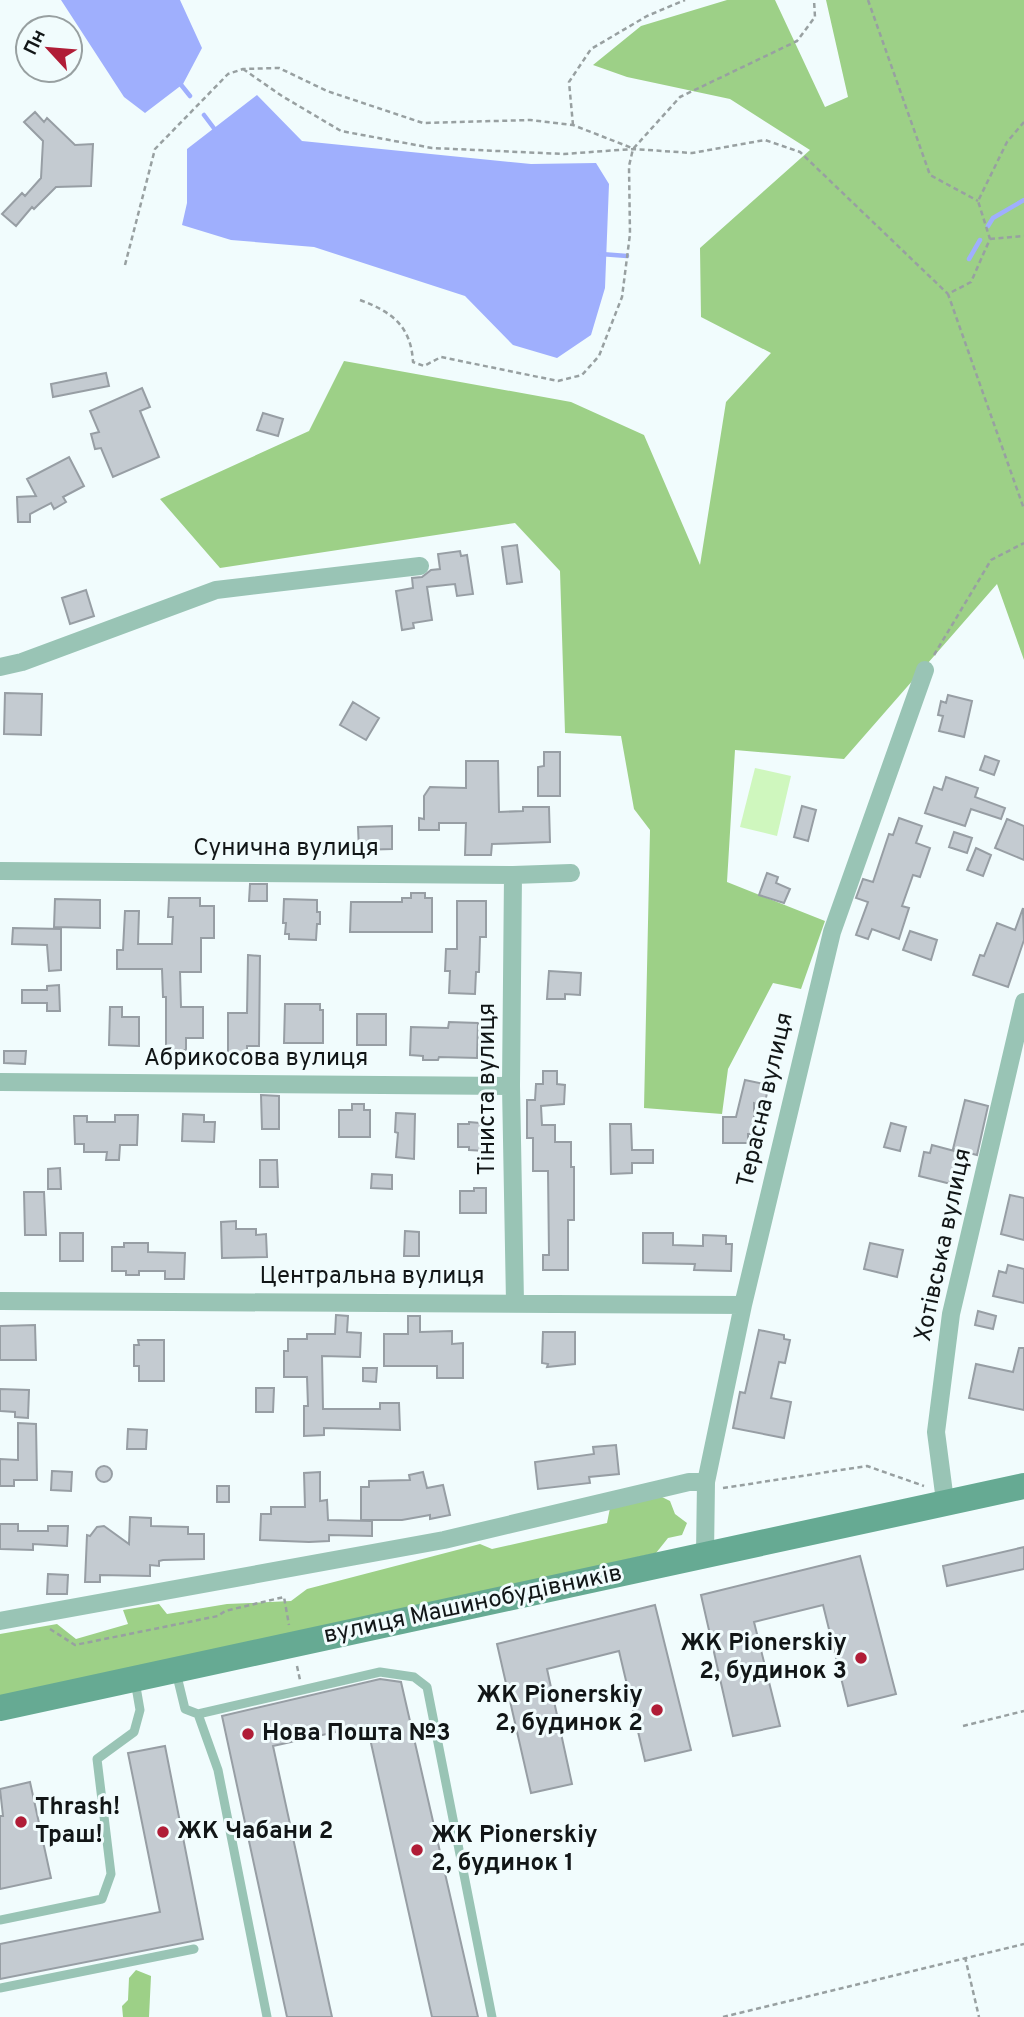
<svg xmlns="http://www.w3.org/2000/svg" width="1024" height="2017" font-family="Overpass,sans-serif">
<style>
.green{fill:#cff7be}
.forest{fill:#9dd087}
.water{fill:#9faffd}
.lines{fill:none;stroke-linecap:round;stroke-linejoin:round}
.stream{stroke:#9faffd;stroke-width:4.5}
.building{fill:#c4cbd1;stroke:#979ea4;stroke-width:2}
.path{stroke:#98a0a1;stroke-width:2.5;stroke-dasharray:5 3.5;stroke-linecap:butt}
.lane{stroke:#99c4b5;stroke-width:9}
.street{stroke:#99c4b5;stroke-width:18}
.secondary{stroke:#66aa93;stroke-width:26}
.poi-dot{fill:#b01d37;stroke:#f1fcfd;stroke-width:2.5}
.labels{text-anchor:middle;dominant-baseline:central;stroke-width:6;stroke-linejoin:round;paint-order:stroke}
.street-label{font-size:24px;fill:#121617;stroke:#f1fcfd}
.poi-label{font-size:24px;font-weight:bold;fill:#121617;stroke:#f1fcfd;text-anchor:start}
</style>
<rect width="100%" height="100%" fill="#f1fcfd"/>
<path class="green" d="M755 768 791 776 777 836 740 827Z"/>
<path class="forest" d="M727 0H775L825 107 848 97 826 0H1024V660L997 584 844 759 735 750 727 882 825 921 801 989 773 983 728 1069 722 1114 644 1108 650 830 634 809 621 736 565 733 560 571 515 523 220 568 160 499 309 431 344 361 571 402 644 435 700 565 726 402 771 353 701 317 700 248 810 150 730 99 627 77 593 65 641 26Z
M658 1495 670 1501 675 1514 687 1523 682 1535 668 1538 656 1553 0 1698V1634L57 1624 76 1639 128 1624 123 1610 159 1604 167 1614 227 1604 291 1601 307 1589 480 1544 492 1549 607 1523 610 1508Z
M136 1970 151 1976 149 2017H123L122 2006 128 2000 129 1978Z"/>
<path class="water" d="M61 0H180L202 48 183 84 145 113 124 97Z
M257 95 302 141 531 164 596 163 609 184 605 288 591 335 557 358 513 345 465 296 314 247 231 240 182 225 187 203V149Z"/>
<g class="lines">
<path class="stream" d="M178 81 190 96
M204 115 216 131
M988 226 993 218 1024 200
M601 254 627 256
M969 259 980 240"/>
</g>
<path class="building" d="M35 112 44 122 47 118 75 145 93 144 91 186 56 187 34 209 32 207 16 226 2 214 22 193 25 196 41 178 43 141 24 122Z
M106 373 109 386 53 397 51 384Z
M142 388 150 407 140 411 159 457 113 477 101 448 95 449 91 434 99 432 90 411Z
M263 413 283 419 278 436 257 430Z
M69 457 84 486 63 497 66 502 54 509 51 503 30 514V522H18L17 497 36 496 27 479Z
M517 545 522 582 507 584 502 547Z
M460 551 461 556 467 555 473 594 457 596 455 584 427 587 432 620 413 623 414 628 402 630 396 591 413 588 412 578 422 577 431 570 440 569 438 554Z
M86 590 94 616 70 624 62 598Z
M5 693 42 694 41 735 4 734Z
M948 695 972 701 964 737 939 731 943 716 938 715 941 701 946 703Z
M353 702 379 718 366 740 340 725Z
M544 752H560V796H538V767L544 766Z
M985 756 999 761 994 775 980 770Z
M466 761H498L499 812 523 811V807H549L550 842 492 844 491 855H465L466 823H439V830H419V818L424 819V796L430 787 466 788Z
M946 777 978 788 975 797 1005 808 1001 819 971 809 965 826 925 813 934 787 942 790Z
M802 806 816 810 808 841 794 837Z
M899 818 922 826 916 843 930 848 920 877 913 875 902 906 909 908 899 939 872 929 868 939 856 935 868 902 856 898 863 879 873 882 889 834 893 835Z
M1007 819 1024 826V860L995 848Z
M392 826V849L359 850 358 827Z
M954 832 972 838 967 853 949 847Z
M976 848 991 855 983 876 967 870Z
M767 873 778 877 776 883 790 889 784 903 759 895Z
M250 884H267V901H249Z
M411 893H425V898H432V932H350L351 902H402V898H411Z
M169 898H200V906H214V938H201V972H180L181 1007H203V1038H186V1050H166V997H163L162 969H117V950H123L125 911H139L138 944H172L173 917H168Z
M55 899 100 900V928L54 927Z
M284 899 317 900V912H320V924H317L316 940 289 939V934H285L286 923H283Z
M457 901H486V937H480L479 972H476L475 994 449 993 450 971H445L446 949H457Z
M1023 908 1024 940 1008 987 973 975 980 955 984 956 997 923 1015 930Z
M13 928 61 929V970L49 971 47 945 12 944Z
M910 931 937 940 931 960 903 950Z
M248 955 260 956 259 1046H247V1056H228V1013H247Z
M549 971 581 973 580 995 565 994V999H547Z
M59 985 60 1011H47V1003H22V990H47V986Z
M285 1004H320V1010H323V1043H284Z
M110 1007H122V1017H139V1046L109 1045Z
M357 1014H386V1045H357Z
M449 1022 478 1023 477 1058 439 1057 438 1060H423V1056L410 1055 411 1027 448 1028Z
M4 1051H26L25 1064 4 1063Z
M543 1071H557V1084L565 1085 564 1104 541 1106 542 1125H555V1142H571V1167H574V1220H568V1270H543V1255H549L548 1171H533V1138H527V1100H535L536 1084H543Z
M745 1080 769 1085 764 1106 754 1103V1134H748V1143H723V1117H736Z
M261 1095 279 1096V1129H262Z
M965 1100 988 1106 977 1155 953 1149Z
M352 1104H364V1110H370V1137H339V1110H352Z
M396 1113 415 1114 414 1159 396 1157 398 1133 395 1132Z
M183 1114 204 1115V1122H215L214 1142 182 1141Z
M115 1115H138L137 1145H120L119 1160H106L107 1152H84V1144H75L74 1116H87V1122H115Z
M469 1122 491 1124 490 1147H485V1151L469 1150V1147H458V1124H469Z
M891 1123 906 1127 900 1151 884 1147Z
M610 1124H631L632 1150H653V1163H632V1173L611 1174Z
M932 1145 962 1153 960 1171 953 1175 951 1184 919 1176 924 1152 930 1153Z
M260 1160H277L278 1187H260Z
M60 1168 61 1189H48V1169Z
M372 1174 392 1175V1189L371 1188Z
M474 1188H486V1213H460V1191H474Z
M24 1192H44L46 1235H25Z
M1010 1195 1024 1198V1240L1001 1234Z
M236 1221V1229H256V1235L266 1234 267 1257 222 1258 221 1222Z
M405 1231 419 1232V1256H404Z
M60 1233H83V1261H60Z
M643 1233H673V1245L703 1246V1235L726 1236V1244H732L731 1271 694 1270 695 1264 643 1263Z
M124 1243H148V1252L185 1253 184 1279H165V1271H139V1275H126V1271H112V1247H124Z
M870 1243 903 1250 897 1277 864 1269Z
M1008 1265 1024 1269V1303L993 1296 999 1271 1006 1273Z
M978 1311 996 1316 993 1329 975 1325Z
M336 1315 348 1316 347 1332 361 1333 360 1357 322 1356 323 1409H380V1403H399L400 1430 324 1428V1435L304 1436V1406H308L307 1377H284V1351H288V1339H307V1334H335Z
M408 1316H420V1332L452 1331V1344L463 1343V1378H437V1366H384V1334H408Z
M35 1325 36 1360H0V1326Z
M759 1330 784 1335V1339L790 1340 785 1363 779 1362 771 1398 791 1402 784 1438 733 1428 740 1392 745 1393Z
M543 1332H575V1364L547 1367 548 1364 542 1363Z
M138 1340H164V1381H139V1366H134V1345H139Z
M1019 1348H1024V1410L969 1398 976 1364 1013 1372Z
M363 1368H377L376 1382 363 1381Z
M256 1388H274L273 1412H256Z
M0 1389 29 1390 28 1418 15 1417V1412L0 1411Z
M18 1423 36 1424 37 1480H14V1486H0V1459L18 1460Z
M128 1429 147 1430 146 1449H127Z
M616 1445 619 1474 589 1477 590 1483 538 1489 535 1462 594 1454 593 1447Z
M96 1474a8 8 0 1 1 16 0a8 8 0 1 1-16 0Z
M52 1471 72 1472 71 1491 51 1490Z
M320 1472V1501L327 1500 328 1520 372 1521V1536L329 1535V1541L309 1542 260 1540 261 1514H271V1507H305L304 1473Z
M423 1472 427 1488 443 1485 450 1515 430 1519V1515L402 1520H361V1487H369V1481L410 1480 409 1475Z
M217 1486H229V1502H217Z
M130 1517 151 1518V1526L188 1527V1534H204V1559L163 1560 159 1561V1566L150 1565V1576L100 1575V1582H85L87 1535 90 1536 97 1527 104 1526 129 1544Z
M0 1524H18V1531H48V1526H68L67 1546 33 1544V1550L0 1549Z
M1024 1547V1569L947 1586 943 1566Z
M860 1556 896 1694 848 1706 823 1605 754 1622 780 1726 733 1736 701 1595Z
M48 1574 68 1575 67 1594H47Z
M655 1605 691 1750 645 1761 619 1651 547 1669 572 1784 531 1793 497 1644Z
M380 1679 401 1682 478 2017H432L367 1725 273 1746 332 2017H287L222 1716Z
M165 1746 203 1939 0 1979V1944L160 1912 128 1753Z
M30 1782 51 1878 0 1889V1816H3L0 1789Z"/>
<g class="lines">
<path class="path" d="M868 0 930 175 978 201
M243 69 282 96 341 131 432 148 564 154 633 149 692 153 765 140 800 152 948 294
M1024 122 1007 142 978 201 990 239 971 282 948 294 1024 509
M573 125 569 82 591 49 647 16 685 0
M990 239 1024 236
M125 265 155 149 228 74 243 69 279 68 327 91 423 123 530 120 573 125 632 148
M360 300C392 312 411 326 413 362L424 366 441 357 558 381 582 375 599 356 622 297 630 234 629 166 633 149 680 97 797 41 815 17 814 0
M934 655 991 560 1024 543
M723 1488 867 1466 924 1486
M50 1629 75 1645 218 1616 225 1611 284 1597 289 1625
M297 1666 300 1680
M963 1726 1024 1711
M965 1957 979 2017
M723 2017 1024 1944"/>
<path class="lane" d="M176 1672 185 1709 198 1714 218 1770 267 2017
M198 1714 380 1672 414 1677 427 1687 492 2017
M0 1920 102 1899 111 1874 97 1759 134 1732 140 1710 135 1681
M0 1988 194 1949"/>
<path class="street" d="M0 667 22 662 216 590 420 566
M0 871 513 875 571 873
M513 875 511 1086 515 1302
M0 1082 511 1086
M0 1301 743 1305
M945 1501 936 1432 951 1314 1024 1002
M705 1554 706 1482 743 1305 832 932 925 670
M0 1621 444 1540 689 1482H706"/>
<path class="secondary" d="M0 1708 1024 1486"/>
</g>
<g class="poi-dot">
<circle cx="861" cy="1658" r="7"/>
<circle cx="657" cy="1710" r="7"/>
<circle cx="248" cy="1734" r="7"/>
<circle cx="21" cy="1822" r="7"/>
<circle cx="163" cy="1832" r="7"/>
<circle cx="417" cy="1850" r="7"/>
</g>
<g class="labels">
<g class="street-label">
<text x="286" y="849">Сунична вулиця</text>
<text x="256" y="1059">Абрикосова вулиця</text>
<text transform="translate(488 1089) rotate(-90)">Тіниста вулиця</text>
<text transform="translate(766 1100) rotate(-77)">Терасна вулиця</text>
<text transform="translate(944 1245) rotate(-78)">Хотівська вулиця</text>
<text x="372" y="1277">Центральна вулиця</text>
<text transform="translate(473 1605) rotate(-12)">вулиця Машинобудівників</text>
</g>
<g class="poi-label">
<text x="847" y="1644" text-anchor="end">ЖК Pionerskiy<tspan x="847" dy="28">2, будинок 3</tspan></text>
<text x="643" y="1696" text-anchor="end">ЖК Pionerskiy<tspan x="643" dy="28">2, будинок 2</tspan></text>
<text x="262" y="1734">Нова Пошта №3</text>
<text x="35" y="1808">Thrash!<tspan x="35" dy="28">Траш!</tspan></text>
<text x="177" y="1832">ЖК Чабани 2</text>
<text x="431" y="1836">ЖК Pionerskiy<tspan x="431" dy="28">2, будинок 1</tspan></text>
</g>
</g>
<g transform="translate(49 49) rotate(296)"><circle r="33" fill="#f1fcfd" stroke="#98a0a1" stroke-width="2"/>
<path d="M0-5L12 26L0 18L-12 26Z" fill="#b01d37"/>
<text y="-10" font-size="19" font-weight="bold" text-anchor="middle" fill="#121617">Пн</text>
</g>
</svg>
